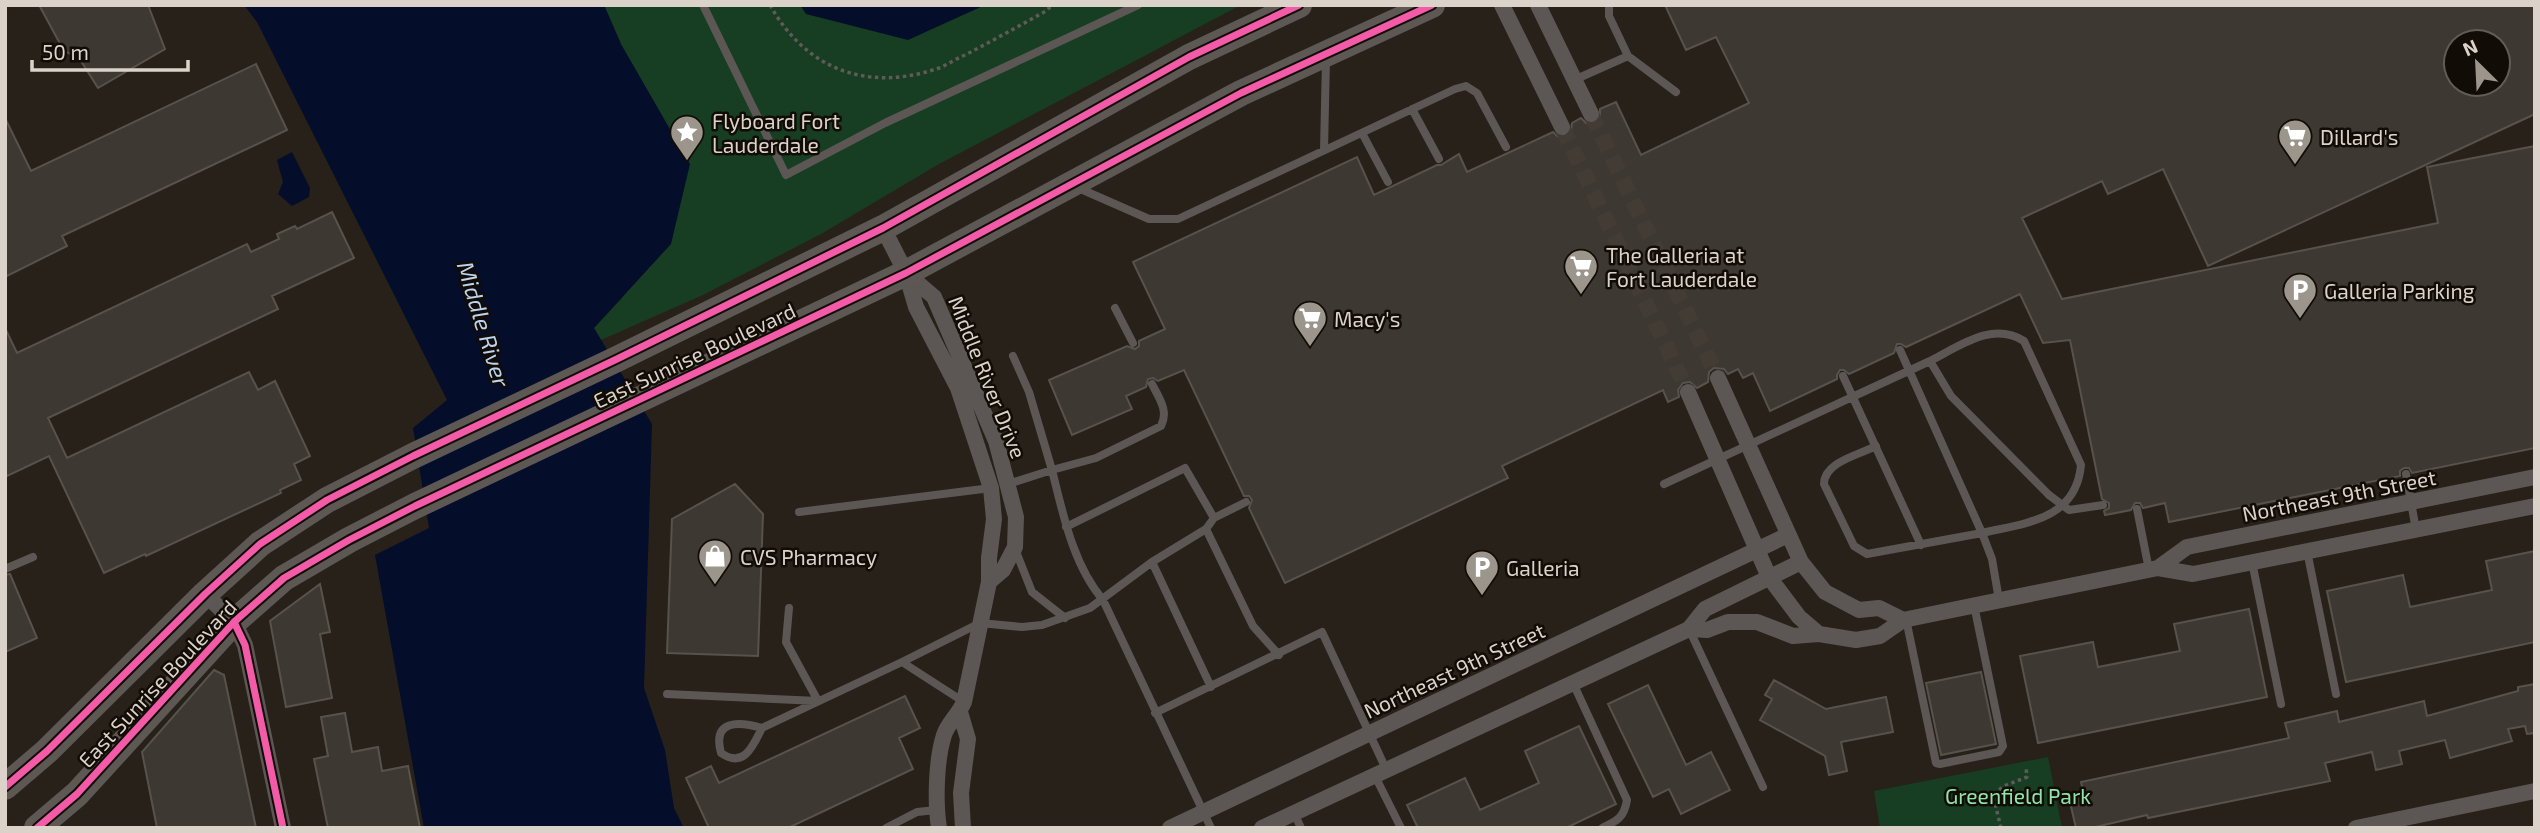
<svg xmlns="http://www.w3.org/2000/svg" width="2540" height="833" font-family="'Exo 2',sans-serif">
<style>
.green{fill:#173e23}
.water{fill:#040e2a}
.building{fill:#3d3831;stroke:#57524c;stroke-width:2;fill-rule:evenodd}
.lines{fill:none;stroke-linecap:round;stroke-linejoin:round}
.street-tunnel{stroke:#423c34;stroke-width:16;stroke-dasharray:16 8;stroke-linecap:butt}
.path{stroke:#5f5b58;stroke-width:3.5;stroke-dasharray:3.5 3.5;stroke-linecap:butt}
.lane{stroke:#5c5755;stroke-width:8}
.street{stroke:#5c5755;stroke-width:16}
.primary{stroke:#5d5854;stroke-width:26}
.lane-bridge{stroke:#5c5755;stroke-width:8}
.cycleway-casing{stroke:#110c06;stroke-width:11}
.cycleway{stroke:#f35aa7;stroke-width:7}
.labels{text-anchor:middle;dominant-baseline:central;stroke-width:5;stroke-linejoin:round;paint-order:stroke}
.poi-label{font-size:21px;fill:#dbd3ca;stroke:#110c06;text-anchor:start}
.street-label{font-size:21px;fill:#dbd3ca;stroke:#110c06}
.park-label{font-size:21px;fill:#90e4a7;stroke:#110c06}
.water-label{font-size:23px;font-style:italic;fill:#bdd4f1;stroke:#110c06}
</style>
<rect width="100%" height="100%" fill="#272119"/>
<path class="green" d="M604 5H1241L939 164 821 234 703 295 601 340 594 328 623 297 621 44Z
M2048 757 2062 828H1880L1874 791Z"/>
<path class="water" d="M244 5H604L621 44 690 164 671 244 594 328 652 424 644 688 665 750 674 808 684 828H424L375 555 429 528 413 428 447 400 257 22Z
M800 5H985L908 40 806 14Z
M292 152 310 188 309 197 292 206 278 194 283 182 277 160Z"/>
<path class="building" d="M39 5H148L165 49 98 88 79 58 64 51Z
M1665 5H2535V114L2208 266 2163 169 2108 194 2102 181 2022 218 2062 299 2438 223 2427 167 2535 146V448L2412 473 2409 468H2404L2400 471V476L2169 522 2165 503 2143 508 2140 503H2135L2131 510 2105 515 2104 511 2109 508V503L2102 499 2070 340 2043 343 2020 294 1906 347 1901 344H1897L1894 353 1849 374 1844 370H1840L1837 375V379L1770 411 1753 373 1743 378 1738 369 1728 374 1724 369 1714 368 1709 372 1708 382 1697 388 1690 382 1683 383 1678 390 1679 397 1668 402 1663 390 1502 466 1508 478 1285 583 1249 508 1252 500 1249 496H1244L1184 370 1158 381 1153 378 1148 379 1146 387 1126 396 1132 409 1072 435 1049 380 1127 346 1135 349 1139 346V341L1165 329 1133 262 1357 157 1374 195 1437 165H1441L1459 154 1467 172 1553 132 1557 136 1566 137 1571 132 1572 123 1581 118 1586 123 1595 124 1600 119V109L1616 102 1641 155 1749 103 1716 37 1686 50ZM2456 42H2498V84H2456Z
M256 64 287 130 62 236 67 246 5 277V118L31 171Z
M332 212 354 258 272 296 278 309 48 418 67 458 249 372 258 390 275 381 310 456 294 464 301 480 280 490 281 493 146 556 145 554 104 573 49 456 5 477V328L17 353 247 244 251 252 279 239 277 234 295 226 297 229Z
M735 484 763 514 758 656 667 653 672 519Z
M2535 551V642L2346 682 2327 591 2403 575 2410 607 2492 590 2486 561Z
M10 574 37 638 5 652V575Z
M320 584 330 632 320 634 332 698 286 707 270 621Z
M2249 609 2267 697 2038 743 2020 656 2093 642 2098 667 2180 651 2174 624Z
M214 670 224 675 256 828H157L142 752Z
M1981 672 1996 744 1941 755 1926 683Z
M1774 680 1826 709 1886 697 1893 732 1841 742 1847 771 1829 775 1825 756 1760 720 1772 699 1765 695Z
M2535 684V733L2527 734 2525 726 2508 729 2512 741 2450 758 2445 740 2399 751 2402 764 2376 770 2372 752 2325 763 2330 781 2148 818 2147 815 2091 828H2076L2069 798 2084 795 2081 782 2289 738 2285 723 2337 711 2339 722 2424 701 2427 716 2518 691V687Z
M1648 685 1686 765 1711 752 1730 790 1681 814 1669 789 1653 797 1608 704Z
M905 696 920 728 899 738 913 769 788 828H709L686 778 711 766 719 783Z
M345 713 352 752 378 747 382 771 408 766 420 828H328L314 759 328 756 321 717Z
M1579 726 1616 804 1566 828H1418L1407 805 1465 778 1480 810 1539 783 1525 751Z"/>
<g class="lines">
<path class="street-tunnel" d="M1591 114 1718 378
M1562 127 1688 392"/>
<path class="path" d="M770 5C806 69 866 92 936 69 946 66 955 59 965 55 992 41 1019 26 1046 11L1052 5
M2001 828 1993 795 2004 786 2027 777 2026 767"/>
<path class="lane" d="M703 5 786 175 885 123 1138 5
M1609 5V16L1628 56
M1574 80 1628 56 1676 92
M1412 109 1439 159
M1362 133 1388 182
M1324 150 1326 59
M1076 187 1149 219H1178L1455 89 1466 86 1477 93 1506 147
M1115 308 1133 343
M1013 356 1029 392 1052 470 1096 458 1161 426C1169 411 1159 398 1152 384
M1930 361C1960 346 1992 321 2024 341L2081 465C2076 520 2025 523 1982 533L1992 559 1999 600
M1843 376 1921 545
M1876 446C1859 455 1824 462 1824 484L1854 546 1867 554 1982 533 1900 350
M2406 474 2416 530
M1008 484 1052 470C1063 514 1073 565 1103 600L1211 828
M1664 484 1930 361 1951 396 2049 495
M2137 509 2149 570
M799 512 991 488
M1214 518 1246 502
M1206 529 1253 626 1279 655
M1015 549 1032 592 1065 618
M2307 551 2336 694
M1152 562 1211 687
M2252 562 2281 704
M5 569 33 557
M1906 619 1936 763 1940 764 1999 752 2003 746 1974 605
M1689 629 1763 787
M902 662 980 623 1022 627 1042 625 1090 608 1152 562 1206 529 1214 518 1185 468 1066 527
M1573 683 1627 800C1624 818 1617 821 1602 828
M667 694 818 701 786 642 789 608
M1155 713 1322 632 1386 769
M762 728C753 746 744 769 721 753 712 720 738 721 762 728L902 662 964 702
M1374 774 1401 828
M1294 813 1301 828
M886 828 917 812 936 810"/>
<path class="street" d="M1502 5 1562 127
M1538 5 1591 114
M883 228 906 273 916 307 958 388 991 488 994 519 989 558V582L964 702C959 714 948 723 944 735 936 760 935 802 939 828
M906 273 934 297 996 441 1016 517 1015 547 1003 570 989 582
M1718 378 1801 562 1825 592 1859 610 1879 608 1903 620
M1688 392 1769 577 1799 617 1819 634 1856 640 1880 636 1903 620 2158 568 2193 574 2535 506
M2158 568 2187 547 2535 477
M205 594 234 622 245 645 283 828
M1689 629 1707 630 1728 622H1757L1793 636 1819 634
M960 712 968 739 961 793 963 828
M1170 828 1788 535
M1262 828 1689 629 1705 609 1801 562
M2356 828 2535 791"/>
<path class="primary" d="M5 787 47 751 205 594 260 544 327 500 413 456 617 359 883 228 1189 57 1299 5
M37 828 77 794 234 622 284 578 349 540 415 506 906 273 1241 93 1432 5"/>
<path class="lane-bridge" d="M2049 495 2069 510 2103 505"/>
<g class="cycleway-casing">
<path id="cycleway" d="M234 622 245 645 283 828
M5 787 47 751 205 594 260 544 327 500 413 456 617 359 883 228 1189 57 1299 5
M37 828 77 794 234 622 284 578 349 540 415 506 906 273 1241 93 1432 5"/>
</g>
<use href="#cycleway" class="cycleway"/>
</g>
<defs>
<g id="sight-pin" transform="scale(1.75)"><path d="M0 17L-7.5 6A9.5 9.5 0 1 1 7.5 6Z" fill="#9c958c" stroke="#110c06"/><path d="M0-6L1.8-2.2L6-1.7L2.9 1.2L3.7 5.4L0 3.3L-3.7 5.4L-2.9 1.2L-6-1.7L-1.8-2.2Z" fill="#fff"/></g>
<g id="supermarket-pin" transform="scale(1.75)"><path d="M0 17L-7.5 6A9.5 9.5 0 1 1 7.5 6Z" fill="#9c958c" stroke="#110c06"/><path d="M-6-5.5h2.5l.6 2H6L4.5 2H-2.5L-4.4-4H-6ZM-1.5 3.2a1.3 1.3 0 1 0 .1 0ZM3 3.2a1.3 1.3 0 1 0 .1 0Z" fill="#fff"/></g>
<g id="parking-pin" transform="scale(1.75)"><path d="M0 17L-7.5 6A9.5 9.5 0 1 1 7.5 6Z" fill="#9c958c" stroke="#110c06"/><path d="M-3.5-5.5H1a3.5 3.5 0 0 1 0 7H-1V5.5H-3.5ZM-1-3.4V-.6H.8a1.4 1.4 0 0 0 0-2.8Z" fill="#fff"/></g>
<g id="shop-pin" transform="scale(1.75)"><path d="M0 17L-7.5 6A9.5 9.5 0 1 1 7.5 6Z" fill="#9c958c" stroke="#110c06"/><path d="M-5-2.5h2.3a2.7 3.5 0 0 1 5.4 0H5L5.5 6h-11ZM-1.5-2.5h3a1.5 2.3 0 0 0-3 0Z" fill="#fff"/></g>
</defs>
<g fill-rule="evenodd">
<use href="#sight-pin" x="687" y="132"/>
<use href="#supermarket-pin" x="2295" y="136"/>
<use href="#supermarket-pin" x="1581" y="266"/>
<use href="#parking-pin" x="2300" y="290"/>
<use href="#supermarket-pin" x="1310" y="318"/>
<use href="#shop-pin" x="715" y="556"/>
<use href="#parking-pin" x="1482" y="567"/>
</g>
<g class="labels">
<g class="poi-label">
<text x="712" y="120">Flyboard Fort<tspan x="712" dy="24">Lauderdale</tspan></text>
<text x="2320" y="136">Dillard's</text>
<text x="1606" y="254">The Galleria at<tspan x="1606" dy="24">Fort Lauderdale</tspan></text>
<text x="2324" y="290">Galleria Parking</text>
<text x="1334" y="318">Macy's</text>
<text x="740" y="556">CVS Pharmacy</text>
<text x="1506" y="567">Galleria</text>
</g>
<g class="street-label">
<text transform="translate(694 355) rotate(-25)">East Sunrise Boulevard</text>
<text transform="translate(988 377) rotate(68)">Middle River Drive</text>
<text transform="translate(2339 495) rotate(-11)">Northeast 9th Street</text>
<text transform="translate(1454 670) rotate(-25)">Northeast 9th Street</text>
<text transform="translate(157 683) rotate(-47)">East Sunrise Boulevard</text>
</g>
<g class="park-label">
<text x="2018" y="795">Greenfield Park</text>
</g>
<g class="water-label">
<text transform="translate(484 324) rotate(73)">Middle River</text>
</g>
</g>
<rect width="2540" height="833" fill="none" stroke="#dbd3ca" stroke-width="14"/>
<g transform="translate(2477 63) rotate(336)"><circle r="33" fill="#110c06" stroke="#625c54" stroke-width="2"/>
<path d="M0-5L12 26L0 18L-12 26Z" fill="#9c958c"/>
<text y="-10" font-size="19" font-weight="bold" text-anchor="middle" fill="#dbd3ca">N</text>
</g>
<path d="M32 60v10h156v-10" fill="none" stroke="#dbd3ca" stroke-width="3.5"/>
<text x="42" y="60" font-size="21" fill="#dbd3ca" stroke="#110c06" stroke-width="5" paint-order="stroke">50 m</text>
</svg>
